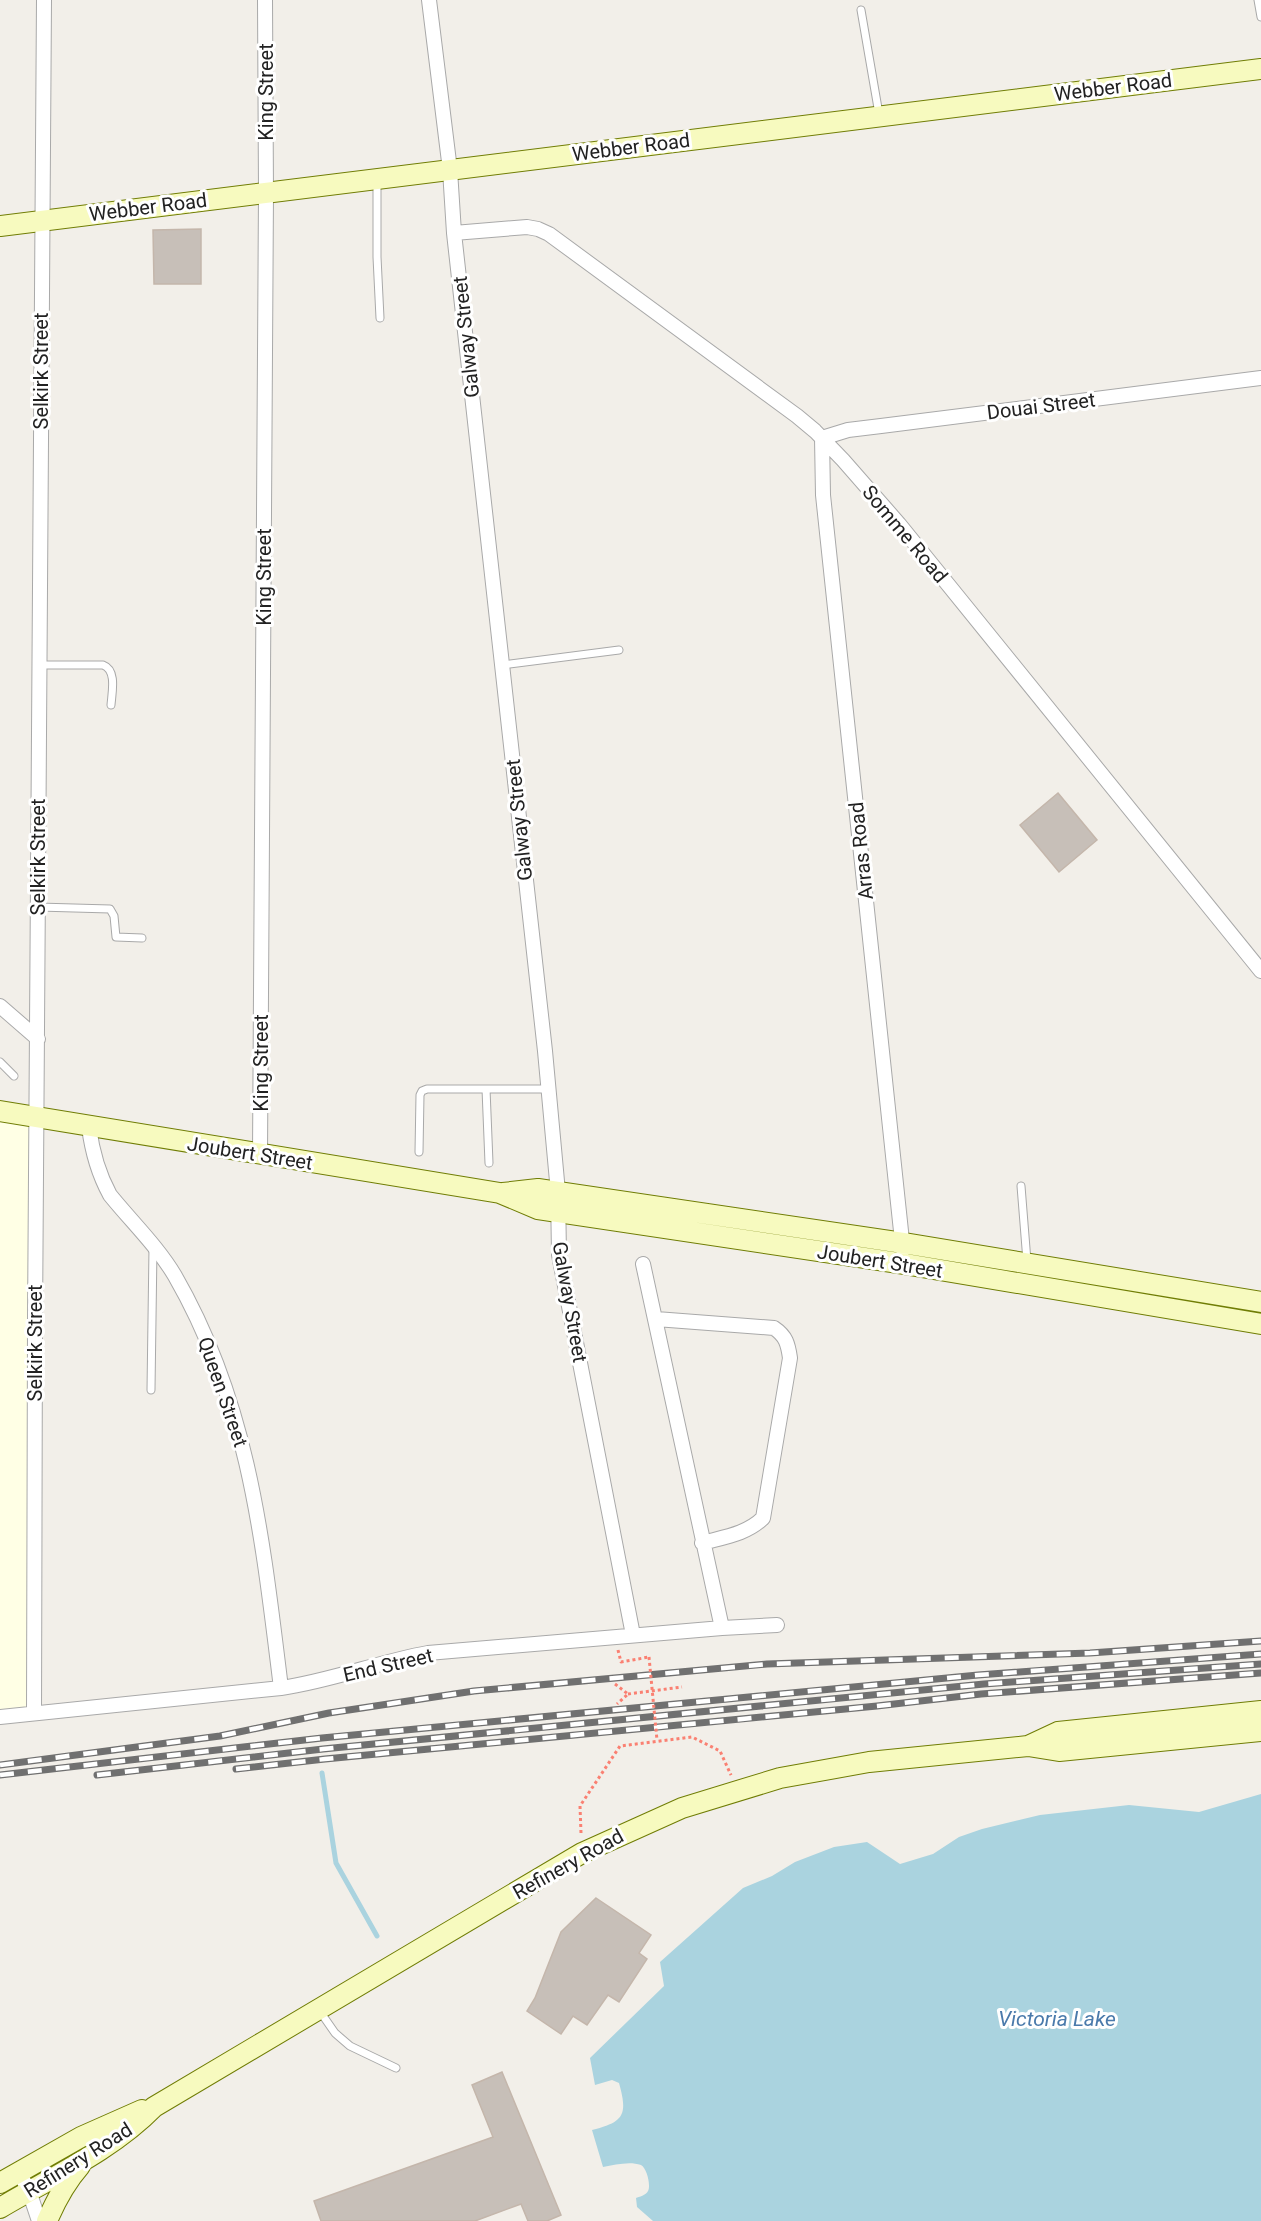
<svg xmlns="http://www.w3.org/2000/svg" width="1261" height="2221" font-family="Roboto,sans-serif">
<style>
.education{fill:#ffffe5}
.water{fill:#aad3df}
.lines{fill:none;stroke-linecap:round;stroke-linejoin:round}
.stream{stroke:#aad3df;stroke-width:5}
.building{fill:#c7bfb8;stroke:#c4b6ab;stroke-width:1.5}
.service-casing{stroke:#a9a9a9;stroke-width:9}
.minor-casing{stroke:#a9a9a9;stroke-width:16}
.secondary-casing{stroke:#707d05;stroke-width:22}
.path{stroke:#fa8072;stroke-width:3;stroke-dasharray:3 3;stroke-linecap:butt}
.service{stroke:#fff;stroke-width:7}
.minor{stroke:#fff;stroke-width:14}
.secondary{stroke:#f7fabf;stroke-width:20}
.rail-casing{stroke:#707070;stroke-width:7}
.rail{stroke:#fff;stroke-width:4.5;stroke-dasharray:14;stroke-linecap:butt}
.path-bridge{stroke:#fa8072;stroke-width:3;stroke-dasharray:3 3;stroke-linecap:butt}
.labels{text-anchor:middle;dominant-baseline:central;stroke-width:6;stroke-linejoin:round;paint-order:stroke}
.street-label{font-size:20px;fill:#222;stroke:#fff}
.water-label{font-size:21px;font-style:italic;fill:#4a7aab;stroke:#fff}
</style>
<rect width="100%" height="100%" fill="#f2efe9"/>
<path class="education" d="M0 1114 43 1122 37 1711 0 1715Z"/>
<path class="water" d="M1261 1794V2221H653L637 2207 636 2198C639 2197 646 2195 648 2191 651 2186 647 2168 641 2165 629 2161 615 2165 603 2167L592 2130C624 2122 628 2115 619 2083L612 2080 595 2085 590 2058 664 1986 660 1962 743 1888 772 1876 795 1862 834 1847 867 1842 900 1864 933 1854 959 1837 982 1829 1040 1815 1129 1805 1199 1812Z"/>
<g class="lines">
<path class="stream" d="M322 1773 336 1863 377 1936"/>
</g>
<path class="building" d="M201 229V284H154L153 230Z
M1058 793 1097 840 1059 872 1020 825Z
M596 1898 651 1935 639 1953 647 1959 619 2002 608 1995 587 2025 573 2016 561 2034 527 2011 535 1998 561 1932Z
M502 2072 561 2215 547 2221H528L521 2204 475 2221H321L314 2201 493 2137 472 2085Z"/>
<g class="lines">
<g class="service-casing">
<path id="service" d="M1258 0 1261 17
M861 10 879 114
M377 181V257L380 318
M40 665H103C117 670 112 692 111 705
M502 665 619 650
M38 907 110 909 114 916 116 937 142 938
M0 1062 14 1076
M486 1089 489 1163
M419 1152 420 1095 422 1091 427 1089H548
M1021 1186 1027 1261
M151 1390 153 1248
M319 2010 335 2033 350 2046 396 2068"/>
</g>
<g class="minor-casing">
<path id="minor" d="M429 0 450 170 454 233 545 1051 558 1192 559 1255 633 1635
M454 233 527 227 538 229 549 234 797 416 815 431 843 460 899 524 1261 971
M0 1006 38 1039
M89 1127C92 1151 98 1173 110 1195 131 1221 158 1247 175 1276 250 1406 263 1544 281 1688
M260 1155 266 193 265 0
M903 1250 823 495 822 438 848 430 881 426 1261 378
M643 1264 722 1628
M656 1319 774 1328C786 1336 788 1344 790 1358L763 1518C747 1534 724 1537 702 1543
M34 1713 35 1322 44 0
M0 1717 281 1688C331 1681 378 1662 428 1653L722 1628 777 1625
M19 2172 29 2191 39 2221"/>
</g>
<g class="secondary-casing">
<path id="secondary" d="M0 226 1261 69
M0 1111 500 1193 538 1209 905 1264 1261 1324
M503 1193 538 1189 558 1192 903 1243 1261 1302
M1028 1746 1058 1732 1261 1711
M0 2183 81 2137 142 2110
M0 2208C52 2177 111 2151 154 2107L582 1853 682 1808 780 1778 869 1762 1028 1746 1059 1751 1261 1731
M47 2221C56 2200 65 2183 80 2166"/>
</g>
<path class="path" d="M618 1650 621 1662 649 1657
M615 1684 628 1694 617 1704
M628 1694 682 1687
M581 1833 580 1806 620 1746 692 1737 720 1751 731 1775"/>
<use href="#service" class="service"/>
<use href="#minor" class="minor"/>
<use href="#secondary" class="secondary"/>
<g class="rail-casing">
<path id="rail" d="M0 1765 220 1736 329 1713 474 1691 767 1664 1090 1653 1261 1641
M236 1769 325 1759 877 1706 981 1694 1261 1673
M0 1775 322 1738 978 1675 1261 1654
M97 1775 323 1749 984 1684 1261 1664"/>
</g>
<use href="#rail" class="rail"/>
<path class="path-bridge" d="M649 1657 657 1740"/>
</g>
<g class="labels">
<g class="street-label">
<text transform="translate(1113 87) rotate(-7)">Webber Road</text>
<text transform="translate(266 92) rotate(-90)">King Street</text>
<text transform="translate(631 147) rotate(-7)">Webber Road</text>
<text transform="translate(148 207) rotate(-7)">Webber Road</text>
<text transform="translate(466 337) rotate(-96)">Galway Street</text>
<text transform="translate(41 371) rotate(-90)">Selkirk Street</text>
<text transform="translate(1041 406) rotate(-7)">Douai Street</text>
<text transform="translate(905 534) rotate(50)">Somme Road</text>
<text transform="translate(264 577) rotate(-90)">King Street</text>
<text transform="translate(519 820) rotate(-96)">Galway Street</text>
<text transform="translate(861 851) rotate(-96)">Arras Road</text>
<text transform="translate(38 857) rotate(-90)">Selkirk Street</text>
<text transform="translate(261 1063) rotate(-90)">King Street</text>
<text transform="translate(250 1153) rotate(9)">Joubert Street</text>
<text transform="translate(880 1261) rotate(9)">Joubert Street</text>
<text transform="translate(570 1302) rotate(80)">Galway Street</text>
<text transform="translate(35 1343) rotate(-90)">Selkirk Street</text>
<text transform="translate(223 1392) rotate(71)">Queen Street</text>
<text transform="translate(388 1665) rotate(-13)">End Street</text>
<text transform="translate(568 1864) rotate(-29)">Refinery Road</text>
<text transform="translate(78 2160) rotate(-32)">Refinery Road</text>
</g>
<g class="water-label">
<text x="1057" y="2019">Victoria Lake</text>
</g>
</g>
</svg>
